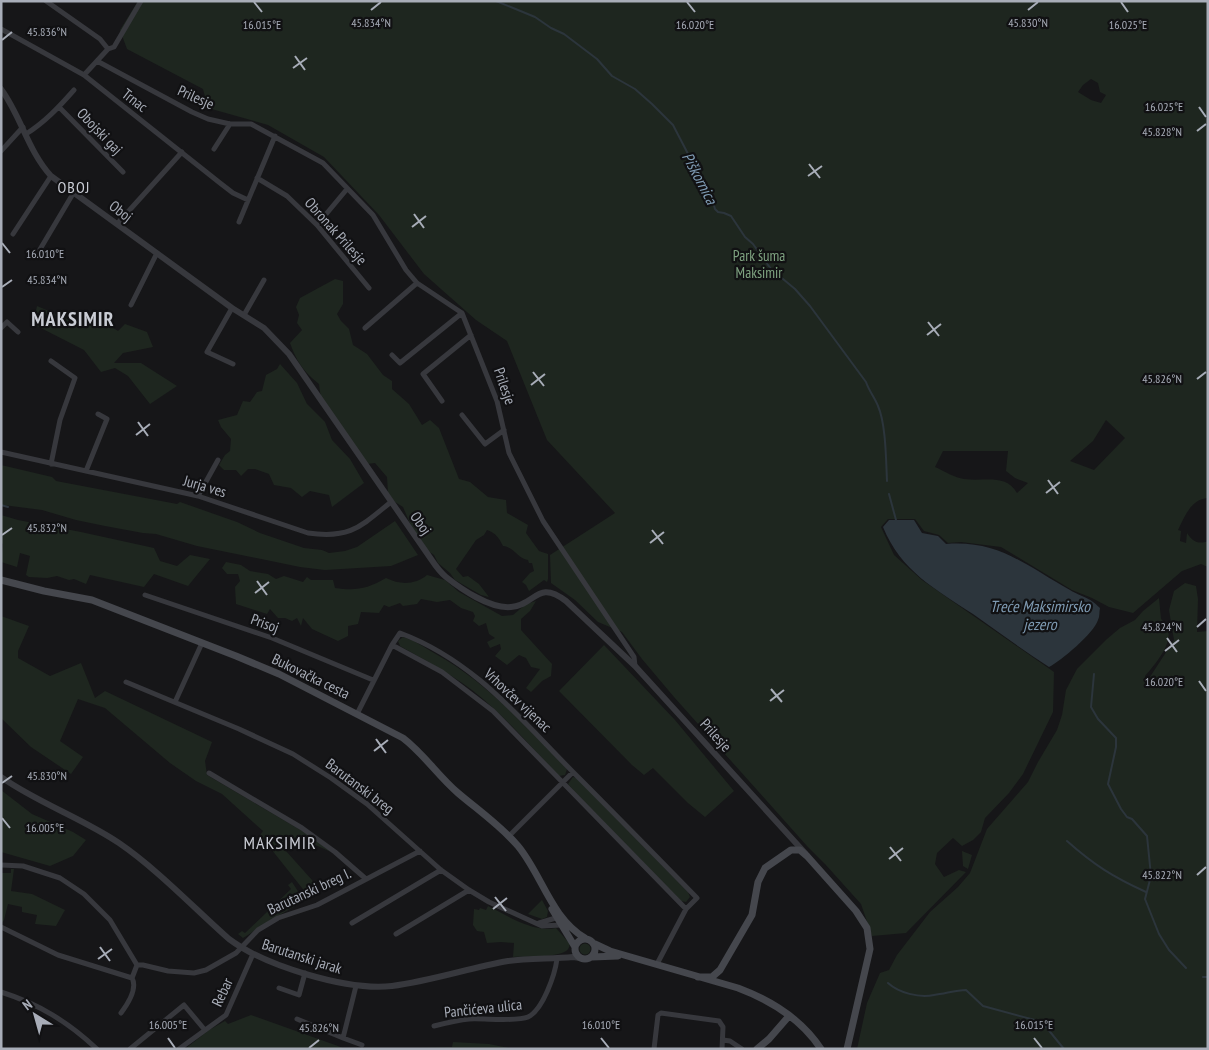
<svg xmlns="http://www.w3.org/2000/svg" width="1209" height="1050" font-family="'PT Sans Narrow',sans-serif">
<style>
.green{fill:#1e261f;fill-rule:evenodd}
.water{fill:#2c353c}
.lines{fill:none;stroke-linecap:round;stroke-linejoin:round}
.stream{stroke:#2c353c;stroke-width:2}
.minor{stroke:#37383d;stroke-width:5}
.tertiary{stroke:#37383d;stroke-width:6}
.secondary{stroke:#45474d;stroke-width:7}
.ticks{fill:none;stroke:#a8adb8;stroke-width:2}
.labels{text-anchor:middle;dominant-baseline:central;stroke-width:4.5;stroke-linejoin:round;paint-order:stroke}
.street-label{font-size:15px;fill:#a8adb8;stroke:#111113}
.park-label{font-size:15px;fill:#7fa381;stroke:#111113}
.water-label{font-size:16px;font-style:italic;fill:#7f9bb3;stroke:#111113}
.neighbourhood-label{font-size:16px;letter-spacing:1px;fill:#c9ccd4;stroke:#111113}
.quarter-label{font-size:18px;letter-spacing:1px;fill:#c9ccd4;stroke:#111113}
.district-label{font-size:20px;font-weight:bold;letter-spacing:1px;fill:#c9ccd4;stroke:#111113}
.ticks-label{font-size:12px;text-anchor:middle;fill:#a8adb8;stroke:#111113;stroke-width:4.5;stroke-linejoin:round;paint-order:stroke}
</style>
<rect width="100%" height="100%" fill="#161618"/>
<path class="green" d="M138 1H1208V498C1191 499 1185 516 1178 530L1181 531 1180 541 1186 543 1187 533C1192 541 1198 545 1208 541V567L1201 564 1182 571 1133 613 1109 607 1092 598 1072 590 1001 547 961 542 948 543 939 535 924 531 915 519H888L881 527 894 555 922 580 1054 672 1053 712 1023 774 1009 793 985 818 981 832 973 840 962 846 953 838 937 853 935 864 944 877 959 870 966 872 906 933 872 936 861 904 825 864 807 846 674 697 642 659 622 632 598 622 575 600 551 583 550 555 615 513 547 440 507 341 476 320 424 274 379 215 324 157 268 125 208 108 203 89 127 49 120 30ZM1091 79 1098 83 1100 92 1106 95 1101 103 1091 100 1078 92 1083 85ZM1106 420 1125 438 1094 470 1070 461 1093 441ZM943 451H1008L1006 471 1015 478 1028 483 1017 493C1006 473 984 482 964 479 955 478 944 471 935 467Z
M335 279 343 281V304L337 314 341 321 349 329 353 345 367 354 383 375 392 381V389L409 404 422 425 430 420 439 428 459 479 470 482 488 497 506 500 507 513 528 525 526 533 539 551 548 554V579L547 582 544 580 529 591 526 585 522 582 530 573 534 571 532 563H529L528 560C518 559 514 547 503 546 499 538 496 533 487 530L484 535 476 540 456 569 463 577 468 576 479 584 489 597 481 595 455 580 450 573 438 563 434 555 428 551 420 538 415 535 403 507 395 502 388 493 387 477 375 463 367 464 321 399 319 384C303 371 297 362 290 343L302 330 297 323 299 315 296 307 300 298Z
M37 306 82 325 93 315 118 331 125 324 147 332 153 347 123 353 114 363H141L177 386 150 404 128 376 115 368 101 372 84 350 33 324Z
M280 364 297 383 307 404 325 422 332 440 350 459 364 483 332 507 329 495 310 491 302 497 291 488 274 485 269 474 255 469H248L241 476 236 470H224L219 465 225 455 230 451 231 439 221 427 218 420 237 415 243 401 250 402 257 392 262 391 266 375 277 369Z
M1 465 52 477 56 481 177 504 180 502 237 522 260 533 304 548 322 550 329 553 345 551 357 547 395 521 418 555 391 566 325 570 300 567 197 546 156 534 143 533 105 526 76 520 42 510 3 505 1 504Z
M1 515 18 520 81 532 154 548 160 561 177 566 190 555 210 559 188 586 154 574 144 587 90 575 86 584 74 579 69 580 57 576 47 578 29 577 26 575 30 556 20 553 17 567 1 562 3 544 1 543Z
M226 562 241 565 250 571 268 574 276 579 284 576 303 582 307 577 311 580H333L335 588C356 591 367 589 386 578 400 585 415 585 427 575L445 580 459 592 502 616 513 615 526 604 536 601 530 611 521 619V630L552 664 551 676 542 681 531 692 526 688 540 669 531 667 526 658 519 655 507 665 495 656 501 649 500 644 490 648 487 642 495 638 489 634 486 623 479 626 473 621 475 616 473 612 461 608 450 600 437 602 421 599 417 604 403 606 400 603 389 607 384 605 379 613 361 612 358 624 348 626V636L338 641 312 629 303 618 301 626 297 618 292 621 285 618H278L270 609 267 614 236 604 235 587 240 581 238 574H227L222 568Z
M1185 583 1196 586 1198 599 1197 632 1208 631V1049H857L867 1003 880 973 889 970 897 955 930 912 958 887 970 873 987 829 1028 782 1038 762 1057 730 1062 715 1066 690 1077 669 1107 639 1120 628 1135 620 1143 611 1159 598 1161 619C1181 635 1157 662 1145 676L1146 683 1174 640 1169 610 1174 591Z
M1 616 29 626 18 651V658L50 676 81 663 95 698 105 691 212 742 205 761 207 775 309 835 331 852 309 842 294 840 286 851 312 880 320 893C293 906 268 922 243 938L238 934 242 931 245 933 291 889 288 885 292 882 301 896 300 901 306 893 260 835 263 831 222 794 196 781 170 763 105 708 78 699 60 741 83 757 71 774 31 747 1 718Z
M403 637C414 640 424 647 434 653 488 683 524 725 567 769L565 775 559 776C531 747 504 715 472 690 449 673 425 660 400 646L398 641Z
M604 645 675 720 734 791 705 817 688 803 653 768 644 775 632 765 559 691Z
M573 777 577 778 688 892 690 897 686 902 681 901 576 793 568 784Z
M1 790 32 814 73 832 86 840 73 856 50 866 1 852Z
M962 851 972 855 968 869 963 866Z
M11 869H14L11 891 32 894 65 910 56 926 35 924 37 915 22 912V907L8 904 4 920 1 924V873H11Z
M542 900 548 911 547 917 542 919 528 914Z
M488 906C508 916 533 933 556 928L570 944C569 947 569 949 566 951 555 958 526 956 513 957L514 943 501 942 487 943 484 932 477 931 473 925 474 909 479 910 480 908 486 910Z
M579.5 949a5.5 5.5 0 1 1 11 0a5.5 5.5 0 1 1-11 0Z
M251 1015 338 1046 345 1049H185L209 1030 225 1021 228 1024Z
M453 1042 489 1044 514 1049H384L452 1047Z"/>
<path class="water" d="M889 520H914L922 533 938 536 946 544C1000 540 1026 566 1070 590 1083 598 1088 596 1100 608 1099 612 1100 616 1098 620 1094 633 1061 661 1049 667 1023 650 998 632 973 614 935 589 901 571 883 527Z"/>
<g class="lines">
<path class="stream" d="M496 1 535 17 551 28 564 34 597 59 612 76 635 89 652 104 673 125 713 202 715 209 718 212 724 213 731 216 745 237 753 244 771 269 795 289 810 306 866 382C869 391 875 398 878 406 886 424 886 461 887 481
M889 494 896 520
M1 505 8 507
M1094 674 1091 707 1098 719 1116 738V747L1108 784 1121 809 1127 817 1132 819 1147 836 1151 876 1145 899 1159 934 1169 950 1186 968
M1067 841C1094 865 1113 877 1146 892
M1203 977H1208
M888 983C899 993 919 998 934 995 945 994 955 990 966 990L983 1006 1042 1022 1064 1049"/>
<path class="minor" d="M46 1 100 39 108 49
M1 29 84 75 220 183 233 193 248 200
M97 61 192 112 208 119 230 124H251L323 163 373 215 406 270 417 283 462 313 497 401 509 453 543 521 634 657 635 666
M84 75 108 49 114 47 141 1
M59 107 123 172
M26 134C45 122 59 107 74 90
M214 149 230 124
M1 151 23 127
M257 178 287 196 317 225 369 288
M239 222 275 136
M117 224 182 152
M317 225 347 189
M13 234 51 176
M39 251 74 192
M131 305 157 253
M232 308 207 352 233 364
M244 315 264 280
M1 328 7 322 18 332
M365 328 417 283
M392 355 400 363 462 313
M51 361 75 378 60 420 51 464
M442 401 423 374 471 335
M462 415 485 444 504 430
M1 452 198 496 308 533C350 539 360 527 391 502
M86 471 107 419 98 414
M198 496 218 460
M145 595 272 638 373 680
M392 645 442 672 493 711 686 909
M126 682 239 729 293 754 331 778 367 804 441 870 469 890 489 902 542 926 561 925
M175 702 202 643
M357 714 392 645 400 633C475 661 520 719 574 773 615 814 656 856 697 898L686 909 657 964
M209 773 302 828 335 852 366 879
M509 836 573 772
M1 865 23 866 60 878 84 894 110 920 137 965
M352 923 441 870
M539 923 559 917
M1 927 58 955 132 978
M396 934 469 890
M137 965H143L168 971 194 973 206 970 236 953 258 930 278 918 317 905 420 851
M279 988 299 995 305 973
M1 992C39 1004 68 1022 97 1049
M121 1013C127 1005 138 989 132 978L137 965
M297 1019 343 1038 356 986
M434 1026C446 1023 458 1020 469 1019 483 1018 517 1022 528 1017 543 1010 555 974 557 959
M343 1038 362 1045
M723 1040 730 1041 742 1049
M130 1049 184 1005 204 1029
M179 1049 226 1015 253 954
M654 1049 658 1015 661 1013 719 1021 723 1027 722 1049"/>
<path class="tertiary" d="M1 89C21 116 28 151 51 176L232 308 264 328 289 354 431 559C435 565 440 572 446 577 461 589 490 609 511 607 536 605 537 579 566 601L635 666 805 853
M1 777C38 803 82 818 119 843 157 869 194 908 229 939 265 966 347 991 392 986 431 981 469 968 508 961 529 958 551 959 573 957L580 958"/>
<path class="secondary" d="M1 580 44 591 92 600 236 656 279 674 403 738C424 754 438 776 458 793 478 810 501 826 518 846 542 875 551 918 585 938
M552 909 575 947
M575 949a10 10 0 1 1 20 0a10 10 0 1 1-20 0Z
M595 944 610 951 738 988C770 1000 802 1020 821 1049
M592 957 618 956
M698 977H712L720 970 752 915 758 882 765 868 791 850H800L807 856 856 911 867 928 870 949 847 1049
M757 1049 769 1039 789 1016"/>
</g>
<path class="ticks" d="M254 2 262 12M687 2 695 12M1121 2 1128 12M371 10 381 2M1028 10 1038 2M2 40 12 32M295 56 305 70M293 68 307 58M1199 107 1206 117M1197 131 1206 124M809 164 820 178M808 176 822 166M414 214 424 228M412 227 426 216M2 243 10 253M2 287 12 280M928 322 939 336M927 335 941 324M533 372 544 386M1197 379 1206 372M531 385 545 374M138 422 148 436M136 435 150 424M1048 480 1058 494M1046 493 1060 482M652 530 663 544M2 535 12 528M650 543 664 532M257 581 267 595M255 593 269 582M1197 627 1206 619M1167 638 1177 652M1165 651 1179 640M1199 681 1206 691M771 689 782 702M770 701 784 690M376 739 386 753M374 751 388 740M2 783 12 776M2 818 10 828M890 847 901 861M889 859 903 848M1197 875 1206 867M495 897 506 911M493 909 507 898M100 947 110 961M98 959 112 949M168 1038 175 1048M601 1038 609 1048M1034 1038 1042 1048M309 1048 319 1040"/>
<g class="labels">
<g class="street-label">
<text transform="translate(196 97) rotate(24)">Prilesje</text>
<text transform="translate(135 100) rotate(38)">Trnac</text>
<text transform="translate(100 131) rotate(46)">Obojski gaj</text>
<text transform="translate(121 211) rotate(37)">Oboj</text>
<text transform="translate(336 231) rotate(48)">Obronak Prilesje</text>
<text transform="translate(505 386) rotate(71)">Prilesje</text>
<text transform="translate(205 486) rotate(16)">Jurja ves</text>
<text transform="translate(421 523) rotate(55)">Oboj</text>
<text transform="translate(265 623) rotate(20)">Prisoj</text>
<text transform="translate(311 676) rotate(26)">Bukovačka cesta</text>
<text transform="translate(518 700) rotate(43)">Vrhovčev vijenac</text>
<text transform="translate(716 735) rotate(48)">Prilesje</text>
<text transform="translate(360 786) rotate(37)">Barutanski breg</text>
<text transform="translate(309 891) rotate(-25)">Barutanski breg I.</text>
<text transform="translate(302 956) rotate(18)">Barutanski jarak</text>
<text transform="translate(222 992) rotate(-65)">Rebar</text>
<text transform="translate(483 1008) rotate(-6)">Pančićeva ulica</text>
</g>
<g class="park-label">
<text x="759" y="255">Park šuma<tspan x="759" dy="17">Maksimir</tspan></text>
</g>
<g class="water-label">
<text transform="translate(700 178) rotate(62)">Piškornica</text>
<text x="1040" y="606">Treće Maksimirsko<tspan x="1040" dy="18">jezero</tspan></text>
</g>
<g class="neighbourhood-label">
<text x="74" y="187">OBOJ</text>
</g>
<g class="quarter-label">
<text x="280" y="842">MAKSIMIR</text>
</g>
<g class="district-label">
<text x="73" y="319">MAKSIMIR</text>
</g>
</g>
<g class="ticks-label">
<text x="371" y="27">45.834°N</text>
<text x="1028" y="27">45.830°N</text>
<text x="262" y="29">16.015°E</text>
<text x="695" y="29">16.020°E</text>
<text x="1128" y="29">16.025°E</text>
<text x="47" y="36">45.836°N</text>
<text x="1164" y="111">16.025°E</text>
<text x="1162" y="136">45.828°N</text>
<text x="45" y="258">16.010°E</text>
<text x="47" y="284">45.834°N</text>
<text x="1162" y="383">45.826°N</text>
<text x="47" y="532">45.832°N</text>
<text x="1162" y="631">45.824°N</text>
<text x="1164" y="686">16.020°E</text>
<text x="47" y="780">45.830°N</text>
<text x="45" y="832">16.005°E</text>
<text x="1162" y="879">45.822°N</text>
<text x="168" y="1029">16.005°E</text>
<text x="601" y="1029">16.010°E</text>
<text x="1034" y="1029">16.015°E</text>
<text x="319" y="1032">45.826°N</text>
</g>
<rect width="1209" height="1050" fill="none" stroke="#a8adb8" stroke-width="5"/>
<g transform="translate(35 1015) rotate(323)" stroke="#111113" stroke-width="4" paint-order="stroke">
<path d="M0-4L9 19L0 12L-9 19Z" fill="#a8adb8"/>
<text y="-8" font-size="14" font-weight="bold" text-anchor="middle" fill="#a8adb8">N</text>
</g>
</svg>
